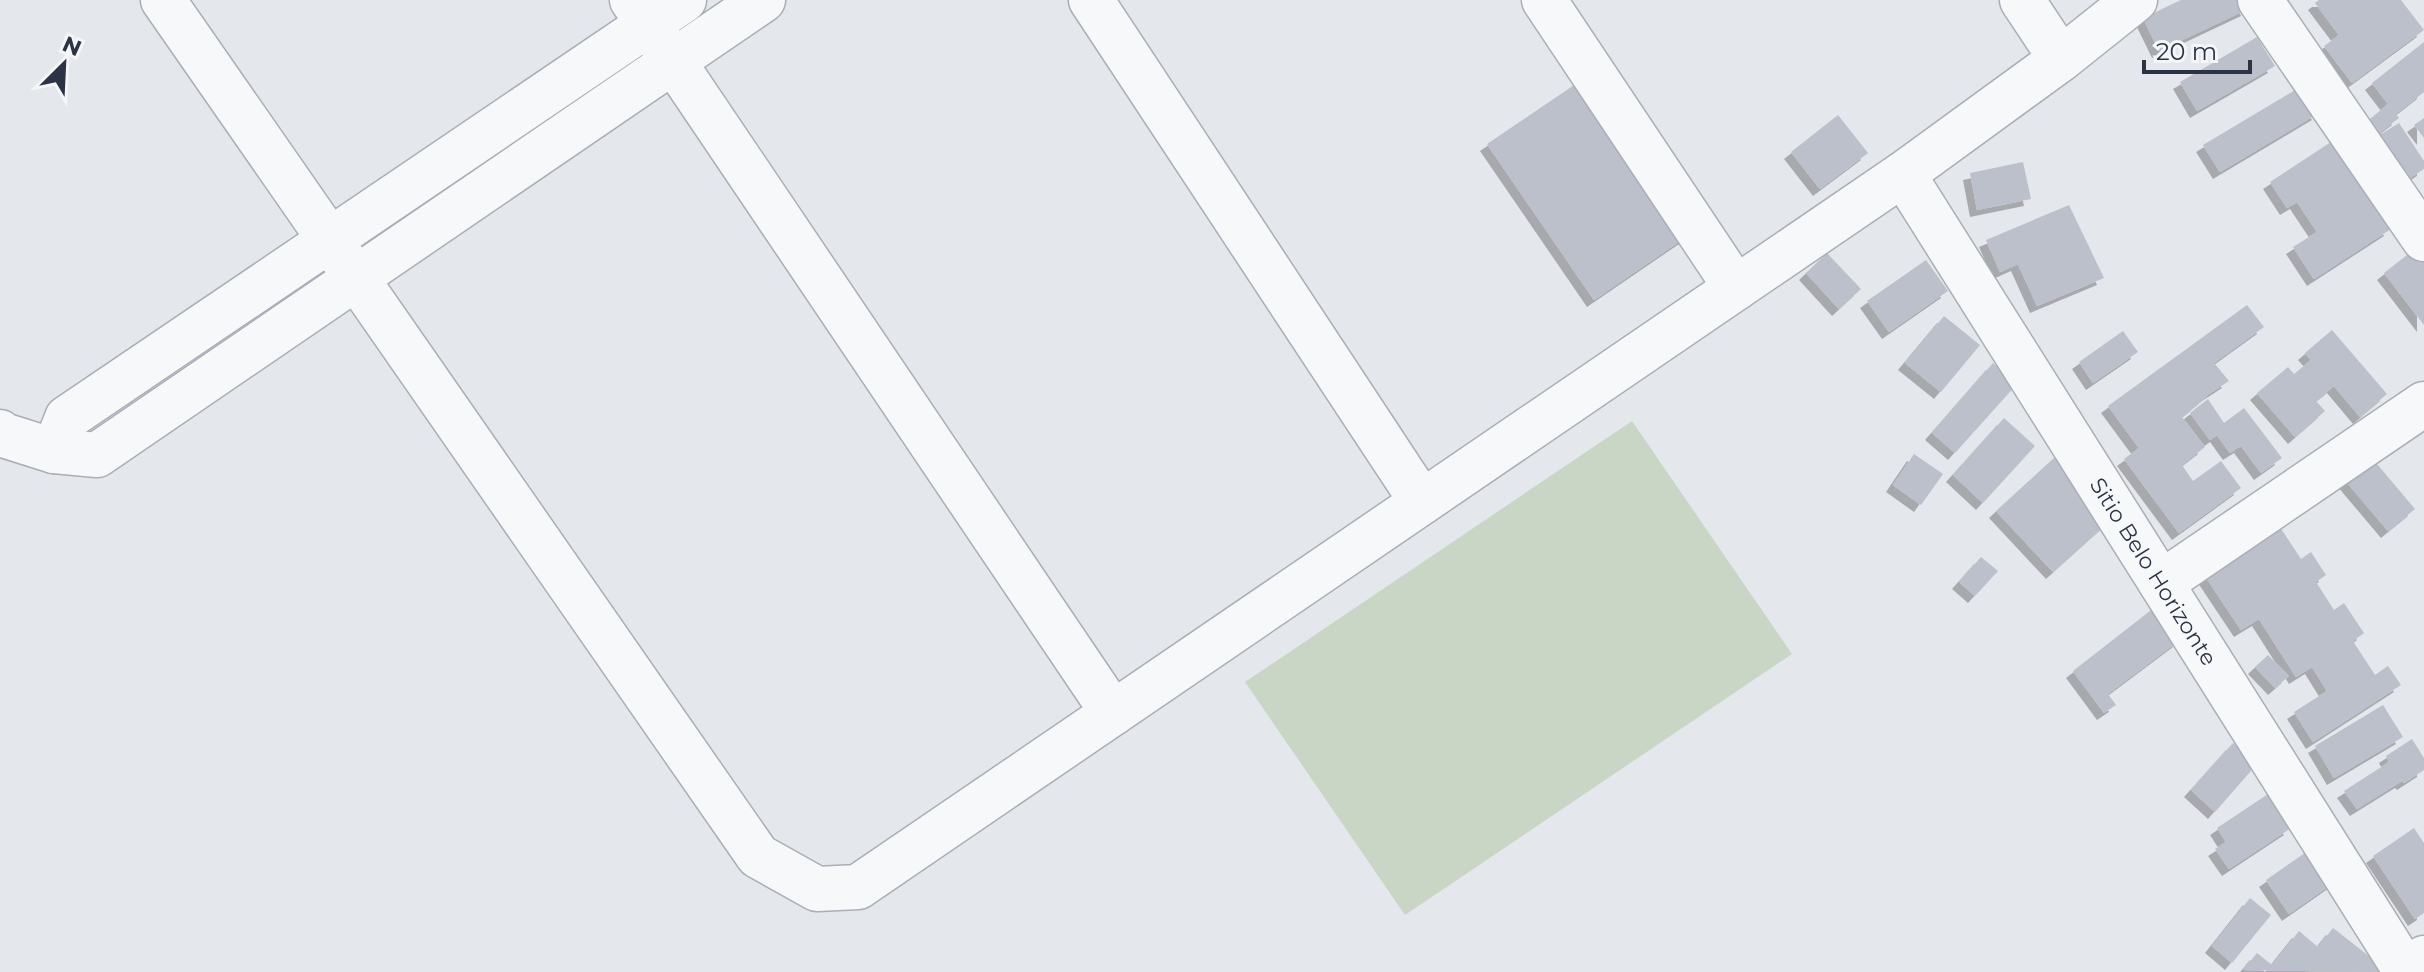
<svg xmlns="http://www.w3.org/2000/svg" width="2424" height="972" font-family="Montserrat,sans-serif">
<style>
.green{fill:#c9d6c5}
.building{fill:#bbc0ca;filter:url(#shadow)}
.lines{fill:none;stroke-linecap:round;stroke-linejoin:round}
.minor-casing{stroke:#a9aeb7;stroke-width:47}
.minor{stroke:#f7f8fa;stroke-width:44}
.labels{text-anchor:middle;dominant-baseline:central;stroke-width:6;stroke-linejoin:round;paint-order:stroke}
.street-label{font-size:22px;fill:#2b3445;stroke:#f4f6f9}
</style>
<defs>
<filter id="shadow"><feDropShadow dx="-7" dy="7" stdDeviation="0" flood-color="#0004"/></filter>
</defs>
<rect width="100%" height="100%" fill="#e4e7ec"/>
<path class="green" d="M1632 421 1792 654 1405 915 1245 682Z"/>
<path class="building" d="M2181 0H2244L2248 9 2159 51 2143 18Z
M2319 0H2401L2424 30 2352 83 2324 46 2339 35 2315 3Z
M2257 37 2275 66 2197 111 2180 82Z
M2424 42V92L2396 114 2399 118 2374 137 2364 124 2388 104 2372 83Z
M1583 79 1689 235 1594 300 1487 144Z
M2302 86 2319 113 2220 172 2203 145Z
M1838 115 1868 153 1820 189 1791 152Z
M2424 118V138L2414 125Z
M2399 123 2424 161V169L2402 183 2373 139Z
M2334 140 2391 229 2314 279 2293 247 2317 232 2297 202 2287 208 2270 182Z
M2023 162 2031 199 1977 210 1970 173Z
M2069 205 2104 278 2037 306 2018 264 2000 272 1986 240Z
M2416 248 2424 258V325L2384 273Z
M1827 253 1861 289 1839 309 1806 273Z
M1926 260 1948 291 1889 332 1867 301Z
M2247 305 2264 327 2214 363 2229 381 2209 394 2182 417 2205 447 2182 465 2193 481 2221 461 2241 488 2179 533 2124 459 2139 448 2108 406Z
M1944 316 1980 345 1941 392 1905 363Z
M2332 330 2387 394 2360 417 2334 386 2316 401 2325 411 2295 437 2257 393 2288 367 2294 374 2311 360 2305 353Z
M2123 331 2138 352 2093 383 2079 362Z
M1993 363 2017 384 1955 453 1932 433Z
M2208 399 2224 423 2244 408 2282 458 2261 473 2241 446 2230 453 2217 435 2210 440 2190 413Z
M2004 418 2035 446 1983 503 1953 475Z
M2366 451 2415 509 2388 531 2339 473Z
M1914 454 1943 474 1921 505 1893 485Z
M2055 457 2112 519 2053 572 1996 511Z
M2272 515 2301 559 2311 552 2326 575 2316 582 2334 610 2344 603 2364 633 2353 641 2375 675 2388 666 2401 685 2313 742 2294 712 2327 691 2312 667 2296 677 2259 619 2241 630 2197 564Z
M1981 557 1998 571 1975 596 1959 582Z
M2155 607 2180 640 2108 694 2116 705 2104 713 2073 671Z
M2268 655 2289 676 2275 688 2255 667Z
M2383 705 2403 737 2334 778 2315 746Z
M2412 739 2424 758V770L2404 783 2402 781 2357 809 2344 791 2389 762 2386 756Z
M2233 743 2257 764 2215 812 2191 790Z
M2268 794 2291 828 2229 869 2215 849 2226 842 2217 828Z
M2414 828 2424 843V913L2415 919 2373 856Z
M2315 846 2339 879 2289 914 2266 880Z
M2250 898 2271 915 2232 963 2212 946Z
M2333 928 2383 967 2379 972 2243 970 2257 953 2272 965 2299 931 2318 947Z"/>
<g class="lines">
<g class="minor-casing">
<g id="minor">
<path d="M163 0 758 856 817 889 858 887 1903 174 2061 59 2135 0"/>
<path d="M632 0 1113 713"/>
<path d="M1091 0 1422 502"/>
<path d="M1544 0 1736 288"/>
<path d="M2022 0 2061 59"/>
<path d="M2260 0 2424 239"/>
<path id="s1" d="M1903 174 2405 970 2424 958"/>
<path d="M0 432 3 435 54 451 97 455 763 0"/>
<path d="M54 451 67 418 684 0"/>
<path d="M2161 583 2424 404"/>
</g>
</g>
<use href="#minor" class="minor"/>
</g>
<g class="labels">
<g class="street-label">
<text stroke="none"><textPath href="#s1" startOffset="470">Sitio Belo Horizonte</textPath></text>
</g>
</g>
<g transform="translate(64 64) rotate(24)" stroke="#f4f6f9" stroke-width="6" paint-order="stroke">
<path d="M0-6L14 30L0 20L-14 30Z" fill="#2b3445"/>
<text y="-12" font-size="22" font-weight="bold" text-anchor="middle" fill="#2b3445">N</text>
</g>
<path d="M2144 60v12h106v-12" fill="none" stroke="#2b3445" stroke-width="4"/>
<text x="2156" y="60" font-size="24" fill="#2b3445" stroke="#f4f6f9" stroke-width="6" paint-order="stroke">20 m</text>
</svg>
